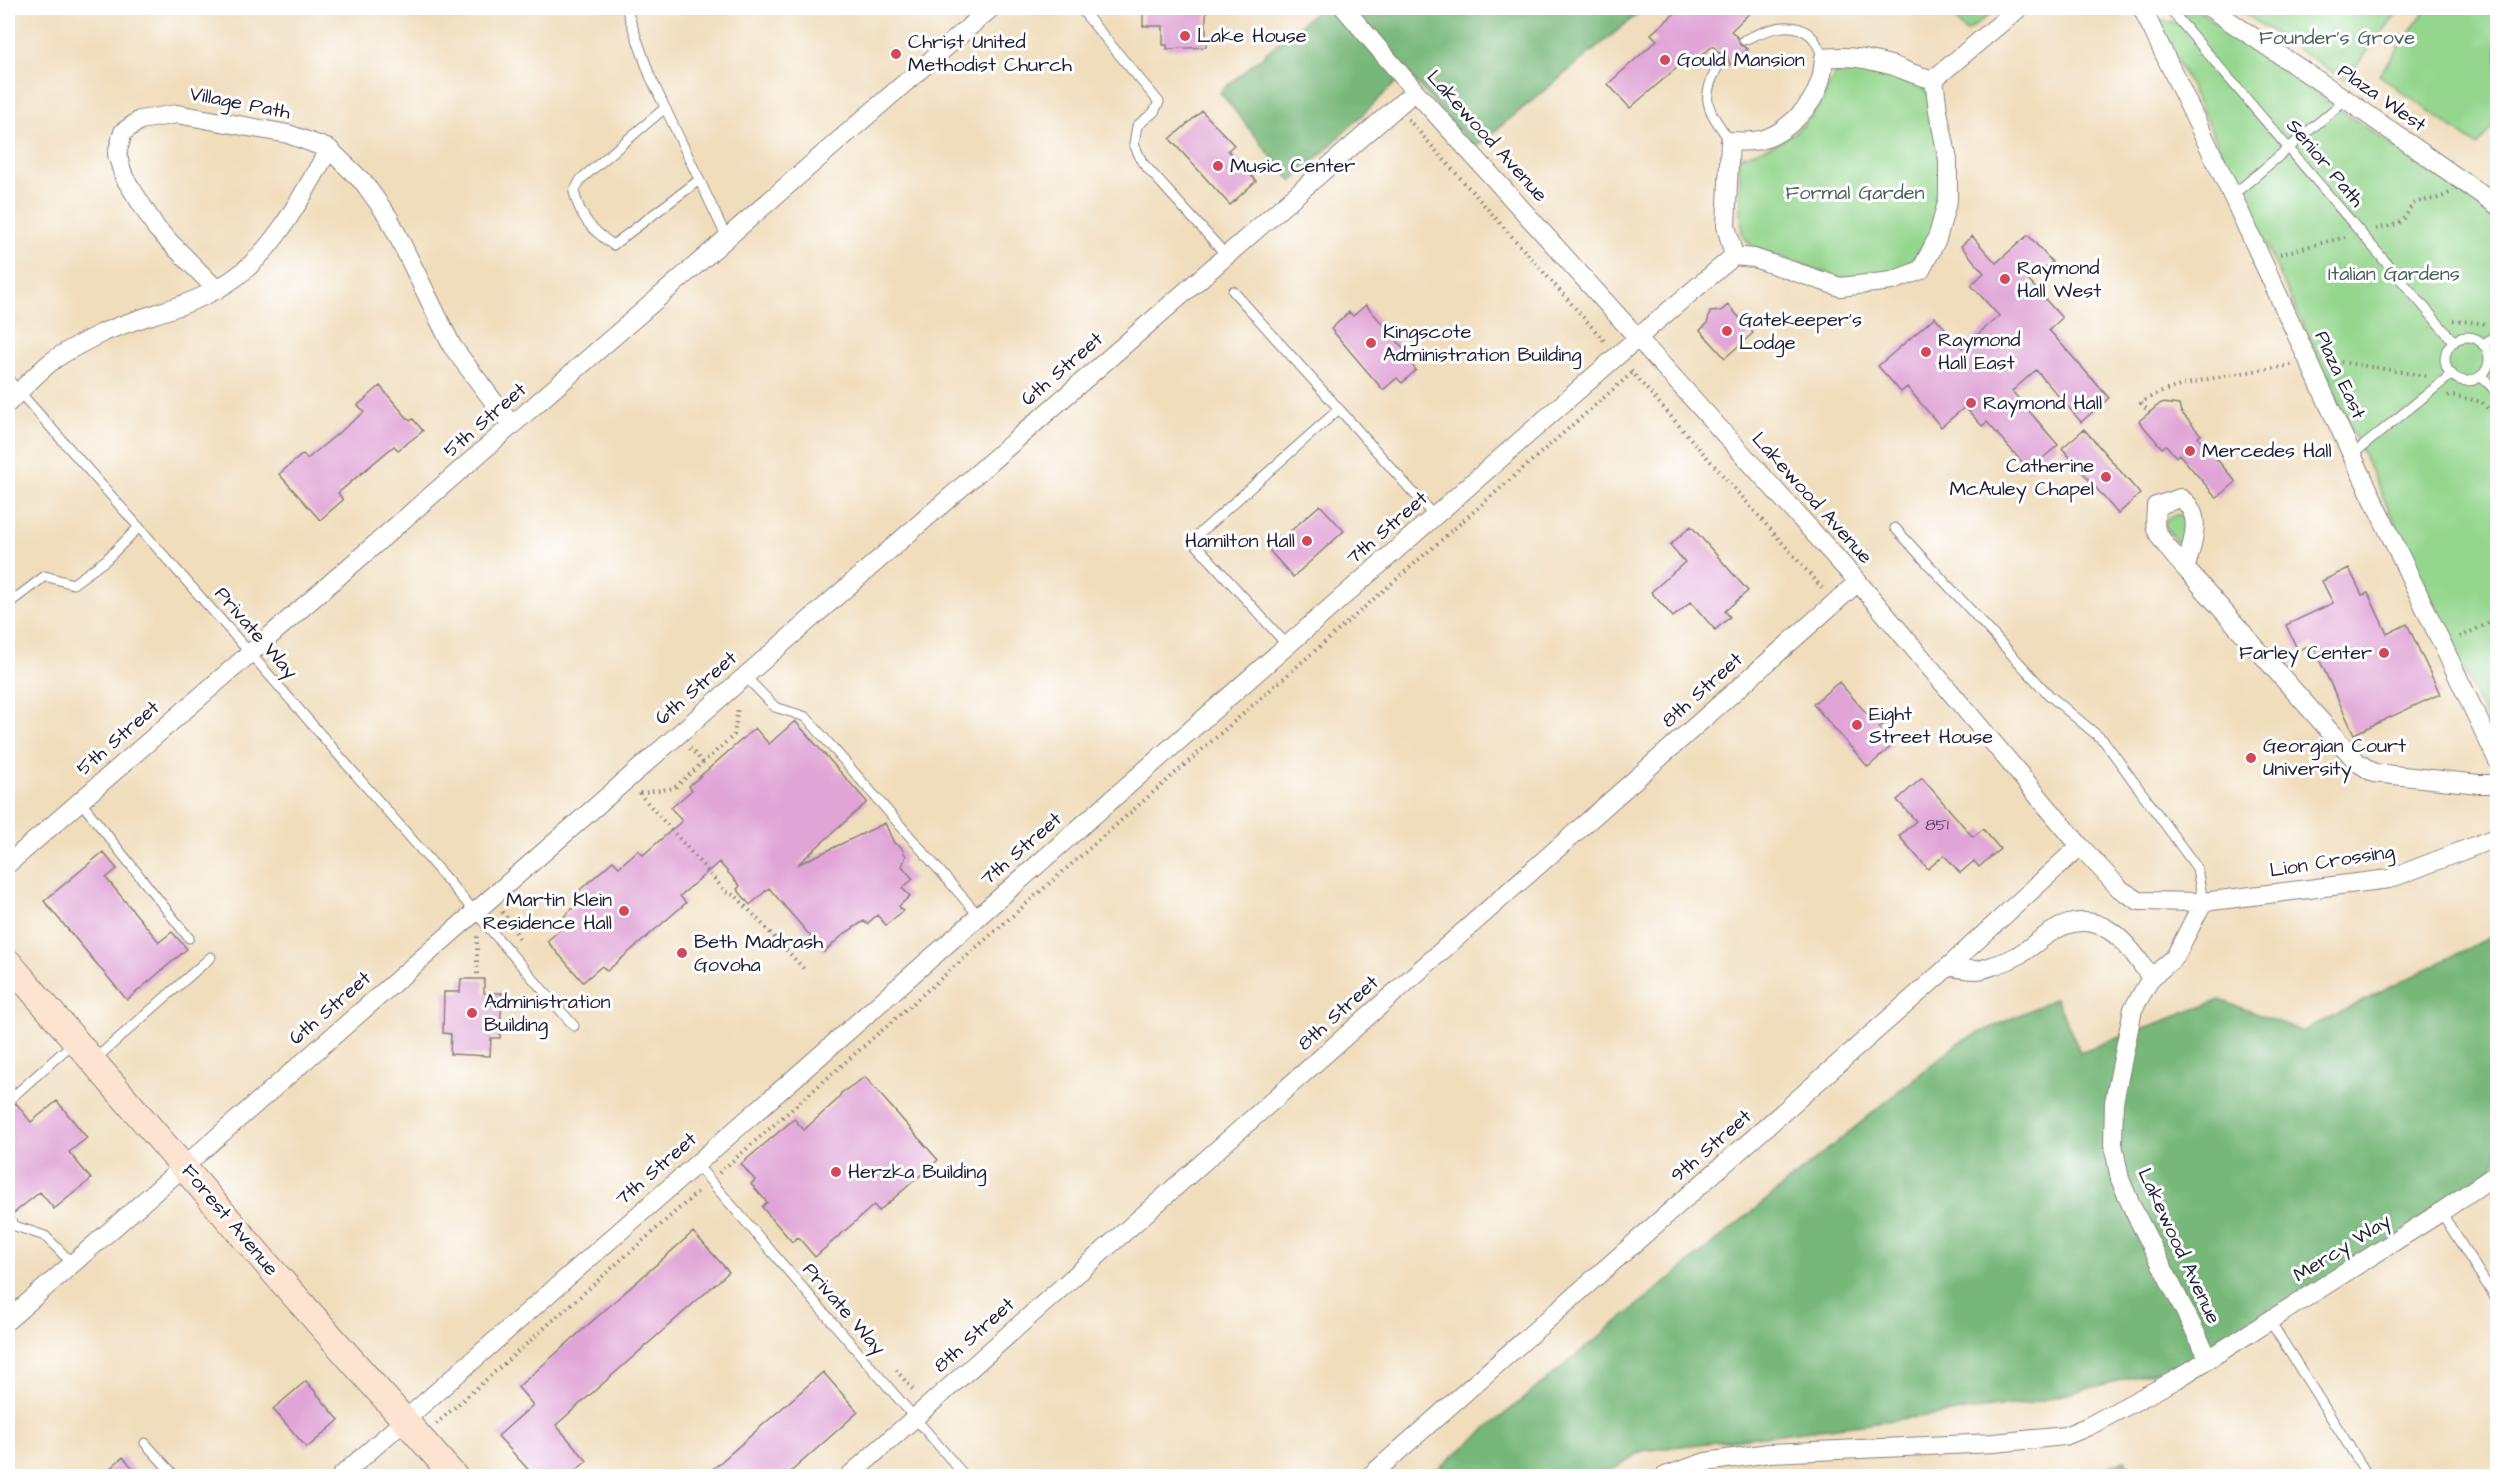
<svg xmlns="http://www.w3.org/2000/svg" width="2505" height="1484" font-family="'Architects Daughter',sans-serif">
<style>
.green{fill:#94d68e;stroke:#5b7c64;stroke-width:1.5}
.forest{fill:#77b779;stroke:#4c6c5a;stroke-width:1.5}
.building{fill:#e0a4d6}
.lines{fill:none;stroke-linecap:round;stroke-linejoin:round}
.lane-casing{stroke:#89807c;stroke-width:11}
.street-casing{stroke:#89807c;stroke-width:20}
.secondary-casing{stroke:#89807c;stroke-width:28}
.path{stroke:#89807c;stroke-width:4;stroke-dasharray:1.5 4.5;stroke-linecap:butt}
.lane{stroke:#fff;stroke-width:9}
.street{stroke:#fff;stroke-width:18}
.secondary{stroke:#fde4d1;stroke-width:26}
.poi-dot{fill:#d1495b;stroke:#fff;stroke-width:2}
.labels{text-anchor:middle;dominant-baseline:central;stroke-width:6;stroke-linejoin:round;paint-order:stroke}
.number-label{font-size:16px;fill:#524262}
.poi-label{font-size:20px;fill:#22223b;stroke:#fff;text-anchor:start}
.park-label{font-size:20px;fill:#4a6158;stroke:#fff}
.street-label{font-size:20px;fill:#22223b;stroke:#fff}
</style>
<rect width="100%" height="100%" fill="#fff"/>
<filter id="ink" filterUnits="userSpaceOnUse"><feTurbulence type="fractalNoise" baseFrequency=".0167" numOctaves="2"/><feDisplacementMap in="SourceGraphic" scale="12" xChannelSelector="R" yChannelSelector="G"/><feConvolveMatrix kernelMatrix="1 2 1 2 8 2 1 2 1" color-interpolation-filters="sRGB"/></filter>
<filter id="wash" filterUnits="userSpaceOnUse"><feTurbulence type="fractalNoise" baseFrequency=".008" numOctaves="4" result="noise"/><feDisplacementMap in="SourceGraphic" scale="24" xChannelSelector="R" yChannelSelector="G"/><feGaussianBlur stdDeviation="1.35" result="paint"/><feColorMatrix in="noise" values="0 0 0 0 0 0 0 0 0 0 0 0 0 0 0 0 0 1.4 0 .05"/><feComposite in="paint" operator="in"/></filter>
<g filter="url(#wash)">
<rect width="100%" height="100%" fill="#f0ddbc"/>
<path class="green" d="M1946 8H1999L1966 32Z
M2183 8H2195L2497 219V742L2240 189 2158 21 2182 22Z
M2236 8H2401L2345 80Z
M2427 8H2497V119L2478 146 2379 75Z
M1838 66 1920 84 1929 95 1943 184 1932 232 1915 258 1890 273 1841 278 1752 247 1742 234 1739 157C1800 138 1813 124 1838 66Z
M2173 515H2183L2185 523 2184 538 2176 542 2165 527 2166 520Z"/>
<path class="forest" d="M1320 8H1645L1474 148 1407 72 1292 182 1220 92Z
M2497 934V1161L2451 1209 2188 1363 2031 1403 1642 1451 1602 1476H1429L1958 1043 2056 998 2080 1052 2220 1000 2303 1031Z
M2125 1460 2136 1476H2086Z"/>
<g id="blocks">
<path class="building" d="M1143 8H1206V47L1167 49V45H1163V26H1143Z
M1681 8H1755L1731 31 1738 38 1740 45 1748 49 1730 65 1727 55 1719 53 1713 46 1683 70 1679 66 1630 108 1608 84 1657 40 1651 34Z
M1202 111 1234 145 1228 150 1256 181 1230 205 1170 139Z
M2028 235 2052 262 2029 281 2062 318 2049 330 2109 398 2081 422 2036 370 2012 391 2058 445 2029 470 1987 422 1982 426 1965 407 1941 427 1907 387 1901 392 1878 366 1935 317 1962 348 1999 316 1971 285 1984 273 1961 246 1972 236 1996 263Z
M1366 305 1411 357 1408 360 1416 370 1402 383 1397 378 1383 390 1331 329 1349 312 1353 316Z
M1728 305 1753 333 1725 358 1700 330 1707 324 1710 312 1721 311Z
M380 386 410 421 413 419 423 431 398 450 394 446 338 493 343 500 320 520 279 474 303 454 307 459 364 412 358 405Z
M2161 403 2179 405 2181 412 2201 435 2198 437 2236 482 2217 498 2179 454 2176 457 2166 445 2162 448 2139 421Z
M2084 429 2140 494 2118 514 2062 448Z
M1320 505 1344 531 1293 577 1269 550Z
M1691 526 1748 591 1725 611 1730 617 1715 630 1691 602 1673 617 1651 592 1685 562 1670 545Z
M2349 568 2362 595 2368 593 2387 634 2407 624 2440 694 2354 734 2312 644 2298 651 2286 625 2333 603 2322 581Z
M1839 682 1867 714 1873 709 1885 723 1879 728 1894 744 1868 767 1813 704Z
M795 721 867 802 797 865 885 823 894 843 901 847 906 856 902 866 913 879 902 888 910 896 899 906 903 911 886 925 877 915 867 924 864 921 844 934 824 952 769 888 750 905 737 889 740 886 719 862 680 896 686 903 607 971 602 966 583 982 547 941 567 924 562 918 580 902 574 895 613 861 619 867 638 850 643 855 682 821 671 808 692 790 689 786 755 728 769 744Z
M1922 778 1973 837 1983 829 2000 849 1979 867 1974 861 1960 873 1944 855 1928 869 1899 836 1916 821 1897 800Z
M103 852 117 869 106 878 159 942 172 932 187 949 127 1000 44 901Z
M461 979H484V993H502L500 1038H491L490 1056 450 1054 451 1034 443 1033 444 992H460Z
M865 1077 938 1160 879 1211 874 1205 815 1257 798 1237 792 1242 762 1207 767 1202 751 1184 755 1180 741 1164 794 1119 804 1130 838 1099 841 1093Z
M57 1101 87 1138 69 1152 91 1179 54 1209 40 1192 14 1213 8 1205V1108L16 1103 31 1122Z
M693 1232 729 1272 556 1425 587 1461 569 1476H534L498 1436 533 1405 518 1387Z
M823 1372 858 1412 786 1476H705Z
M306 1381 339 1420 307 1448 273 1409Z
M123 1457 140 1476H101Z"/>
</g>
</g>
<g filter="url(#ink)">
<use href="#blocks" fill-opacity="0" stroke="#89807c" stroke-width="1.5"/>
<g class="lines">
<g class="lane-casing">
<path id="lane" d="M626 8 650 76 727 238
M1080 8 1159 102 1154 112 1137 126 1134 144 1142 162 1226 255
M2169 8 2454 342
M1744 40C1764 31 1793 17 1812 37 1817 42 1820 52 1824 58
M1722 59C1699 100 1705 105 1730 141
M665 108 581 179 574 192C581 219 591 229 613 245L699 180
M2231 193 2240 189 2337 107 2344 98
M2482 196 2498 188
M1233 291 1339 409 1192 540 1287 645
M2445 359a22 22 0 1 1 44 0a22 22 0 1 1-44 0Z
M2483 345 2498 333
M2482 376 2498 394
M8 379 250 653 574 1026
M1339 409 1434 516
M2352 455 2452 374
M1895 528 2049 695 2104 741 2197 868 2203 902
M8 604 45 576 73 584 106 560 139 527
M745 676 775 707 806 717 979 916
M80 801 189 938
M94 1060 211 957
M8 1101 74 1042
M696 1164 965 1476
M2441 1212 2498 1302
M8 1218 15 1226 45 1236 72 1263
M2270 1321 2368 1476
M145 1443 175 1476"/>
</g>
<g class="street-casing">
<path id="street" d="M1344 8 1415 91 1858 582 2080 846 2120 889 2139 901 2203 902 2389 879 2498 837
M2142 8 2231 193 2352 455 2498 761
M2210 8 2344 98 2498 206
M1934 79 1938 111 1948 160V199L1937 239 1921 270 1892 281 1840 287 1754 258 1734 256 1726 226 1730 141C1737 141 1746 142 1753 141 1781 139 1813 107 1820 82 1823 74 1823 66 1824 58 1850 55 1868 59 1894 66 1907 71 1920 78 1934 79L2019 8
M217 290 157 229 124 177 117 154 123 132 140 120 177 114 288 134 329 149 364 183 389 218 452 346 512 426
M8 403C22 389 36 374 51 362 65 351 86 341 102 333 147 313 196 307 236 277 277 247 304 192 329 149
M2186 567C2192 543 2205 514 2180 498L2156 506C2156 513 2154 523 2156 529 2161 544 2192 575 2203 588L2357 762 2374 773 2479 784H2498
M8 864 991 8
M2203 902 2175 957 2151 978 2133 1009 2114 1102 2113 1144 2120 1179 2131 1205 2209 1359
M1949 966C1957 968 1967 970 1976 970 1983 970 1991 966 1998 964 2022 957 2033 943 2053 931 2099 904 2127 942 2151 978
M8 1320 1415 91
M341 1476 1658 320 1734 256
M849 1476 1858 582
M1370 1476 1949 966 2080 846
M1665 1476 1706 1462 1769 1453 1994 1443 2065 1436 2089 1426 2177 1379 2441 1212 2498 1173"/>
</g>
<g class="secondary-casing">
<path id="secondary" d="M8 962 271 1269 454 1476"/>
</g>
<path class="path" d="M1408 119 1606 343
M2376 229C2384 227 2396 226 2403 220 2408 215 2409 205 2417 202 2428 199 2438 200 2449 193
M2280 254 2345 237
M2453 320 2487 324
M2329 360 2426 376
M1631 371 1822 588
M2448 397 2451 395 2482 402 2498 420
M2150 413 2141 403C2171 380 2254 372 2292 365
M2460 637 2489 623 2498 615
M690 748 706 766
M639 793 726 892 736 896 804 969
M640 793 674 788 734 735 738 707
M502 912 512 924 519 939
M477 974V936
M719 1173 1633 372
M896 1370 915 1392
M436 1424 700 1190"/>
<use href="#lane" class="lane"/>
<use href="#street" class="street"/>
<use href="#secondary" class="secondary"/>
</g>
</g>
<g class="poi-dot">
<circle cx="1185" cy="36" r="6"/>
<circle cx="896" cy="54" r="6"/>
<circle cx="1665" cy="60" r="6"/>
<circle cx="1218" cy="166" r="6"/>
<circle cx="2005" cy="279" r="6"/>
<circle cx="1727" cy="331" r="6"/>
<circle cx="1371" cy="343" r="6"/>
<circle cx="1926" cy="352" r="6"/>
<circle cx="1971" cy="403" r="6"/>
<circle cx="2190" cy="451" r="6"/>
<circle cx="2106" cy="477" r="6"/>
<circle cx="1307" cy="541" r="6"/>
<circle cx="2384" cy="653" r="6"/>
<circle cx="1857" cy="725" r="6"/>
<circle cx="2251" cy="758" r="6"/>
<circle cx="624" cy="911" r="6"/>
<circle cx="682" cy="953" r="6"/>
<circle cx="472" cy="1013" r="6"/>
<circle cx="836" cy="1172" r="6"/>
</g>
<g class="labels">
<g class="number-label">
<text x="1937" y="825">851</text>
</g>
<g class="poi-label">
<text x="1197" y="36">Lake House</text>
<text x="908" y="42">Christ United<tspan x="908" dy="23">Methodist Church</tspan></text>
<text x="1677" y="60">Gould Mansion</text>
<text x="1230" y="166">Music Center</text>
<text x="2017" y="268">Raymond<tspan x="2017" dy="23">Hall West</tspan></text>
<text x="1739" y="320">Gatekeeper's<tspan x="1739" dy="23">Lodge</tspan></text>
<text x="1383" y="332">Kingscote<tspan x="1383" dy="23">Administration Building</tspan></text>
<text x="1938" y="340">Raymond<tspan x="1938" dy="23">Hall East</tspan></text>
<text x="1983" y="403">Raymond Hall</text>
<text x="2202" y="451">Mercedes Hall</text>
<text x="2094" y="466" text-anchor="end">Catherine<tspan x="2094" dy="23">McAuley Chapel</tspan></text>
<text x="1295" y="541" text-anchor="end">Hamilton Hall</text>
<text x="2372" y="653" text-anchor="end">Farley Center</text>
<text x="1869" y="714">Eight<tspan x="1869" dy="23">Street House</tspan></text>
<text x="2263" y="746">Georgian Court<tspan x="2263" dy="23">University</tspan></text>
<text x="612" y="900" text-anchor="end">Martin Klein<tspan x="612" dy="23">Residence Hall</tspan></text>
<text x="694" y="942">Beth Madrash<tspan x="694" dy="23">Govoha</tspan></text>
<text x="484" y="1002">Administration<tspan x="484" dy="23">Building</tspan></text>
<text x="848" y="1172">Herzka Building</text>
</g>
<g class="park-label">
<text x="2337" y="38">Founder's Grove</text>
<text x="1855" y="193">Formal Garden</text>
<text x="2394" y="274">Italian Gardens</text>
</g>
<g class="street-label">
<text transform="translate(2382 98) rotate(35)">Plaza West</text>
<text transform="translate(240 103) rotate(11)">Village Path</text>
<text transform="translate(1487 136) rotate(48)">Lakewood Avenue</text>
<text transform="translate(2325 163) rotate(50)">Senior Path</text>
<text transform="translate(1062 369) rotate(-41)">6th Street</text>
<text transform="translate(2340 375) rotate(65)">Plaza East</text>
<text transform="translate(485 420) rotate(-41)">5th Street</text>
<text transform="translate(1812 498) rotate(48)">Lakewood Avenue</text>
<text transform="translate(1387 528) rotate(-41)">7th Street</text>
<text transform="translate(256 633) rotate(49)">Private Way</text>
<text transform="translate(696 688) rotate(-41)">6th Street</text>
<text transform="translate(1702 690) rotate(-42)">8th Street</text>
<text transform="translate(118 738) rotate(-41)">5th Street</text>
<text transform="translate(1021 849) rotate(-41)">7th Street</text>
<text transform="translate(2332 861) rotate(-9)">Lion Crossing</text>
<text transform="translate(330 1008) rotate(-41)">6th Street</text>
<text transform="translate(1338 1013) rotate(-42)">8th Street</text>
<text transform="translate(1711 1146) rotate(-41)">9th Street</text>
<text transform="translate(656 1169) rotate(-41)">7th Street</text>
<text transform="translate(230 1220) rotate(50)">Forest Avenue</text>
<text transform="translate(2179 1246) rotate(65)">Lakewood Avenue</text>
<text transform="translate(2342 1248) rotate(-32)">Mercy Way</text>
<text transform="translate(844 1309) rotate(49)">Private Way</text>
<text transform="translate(974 1335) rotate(-42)">8th Street</text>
</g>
</g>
<rect width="2505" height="1484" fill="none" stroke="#fff" stroke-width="30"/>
</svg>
